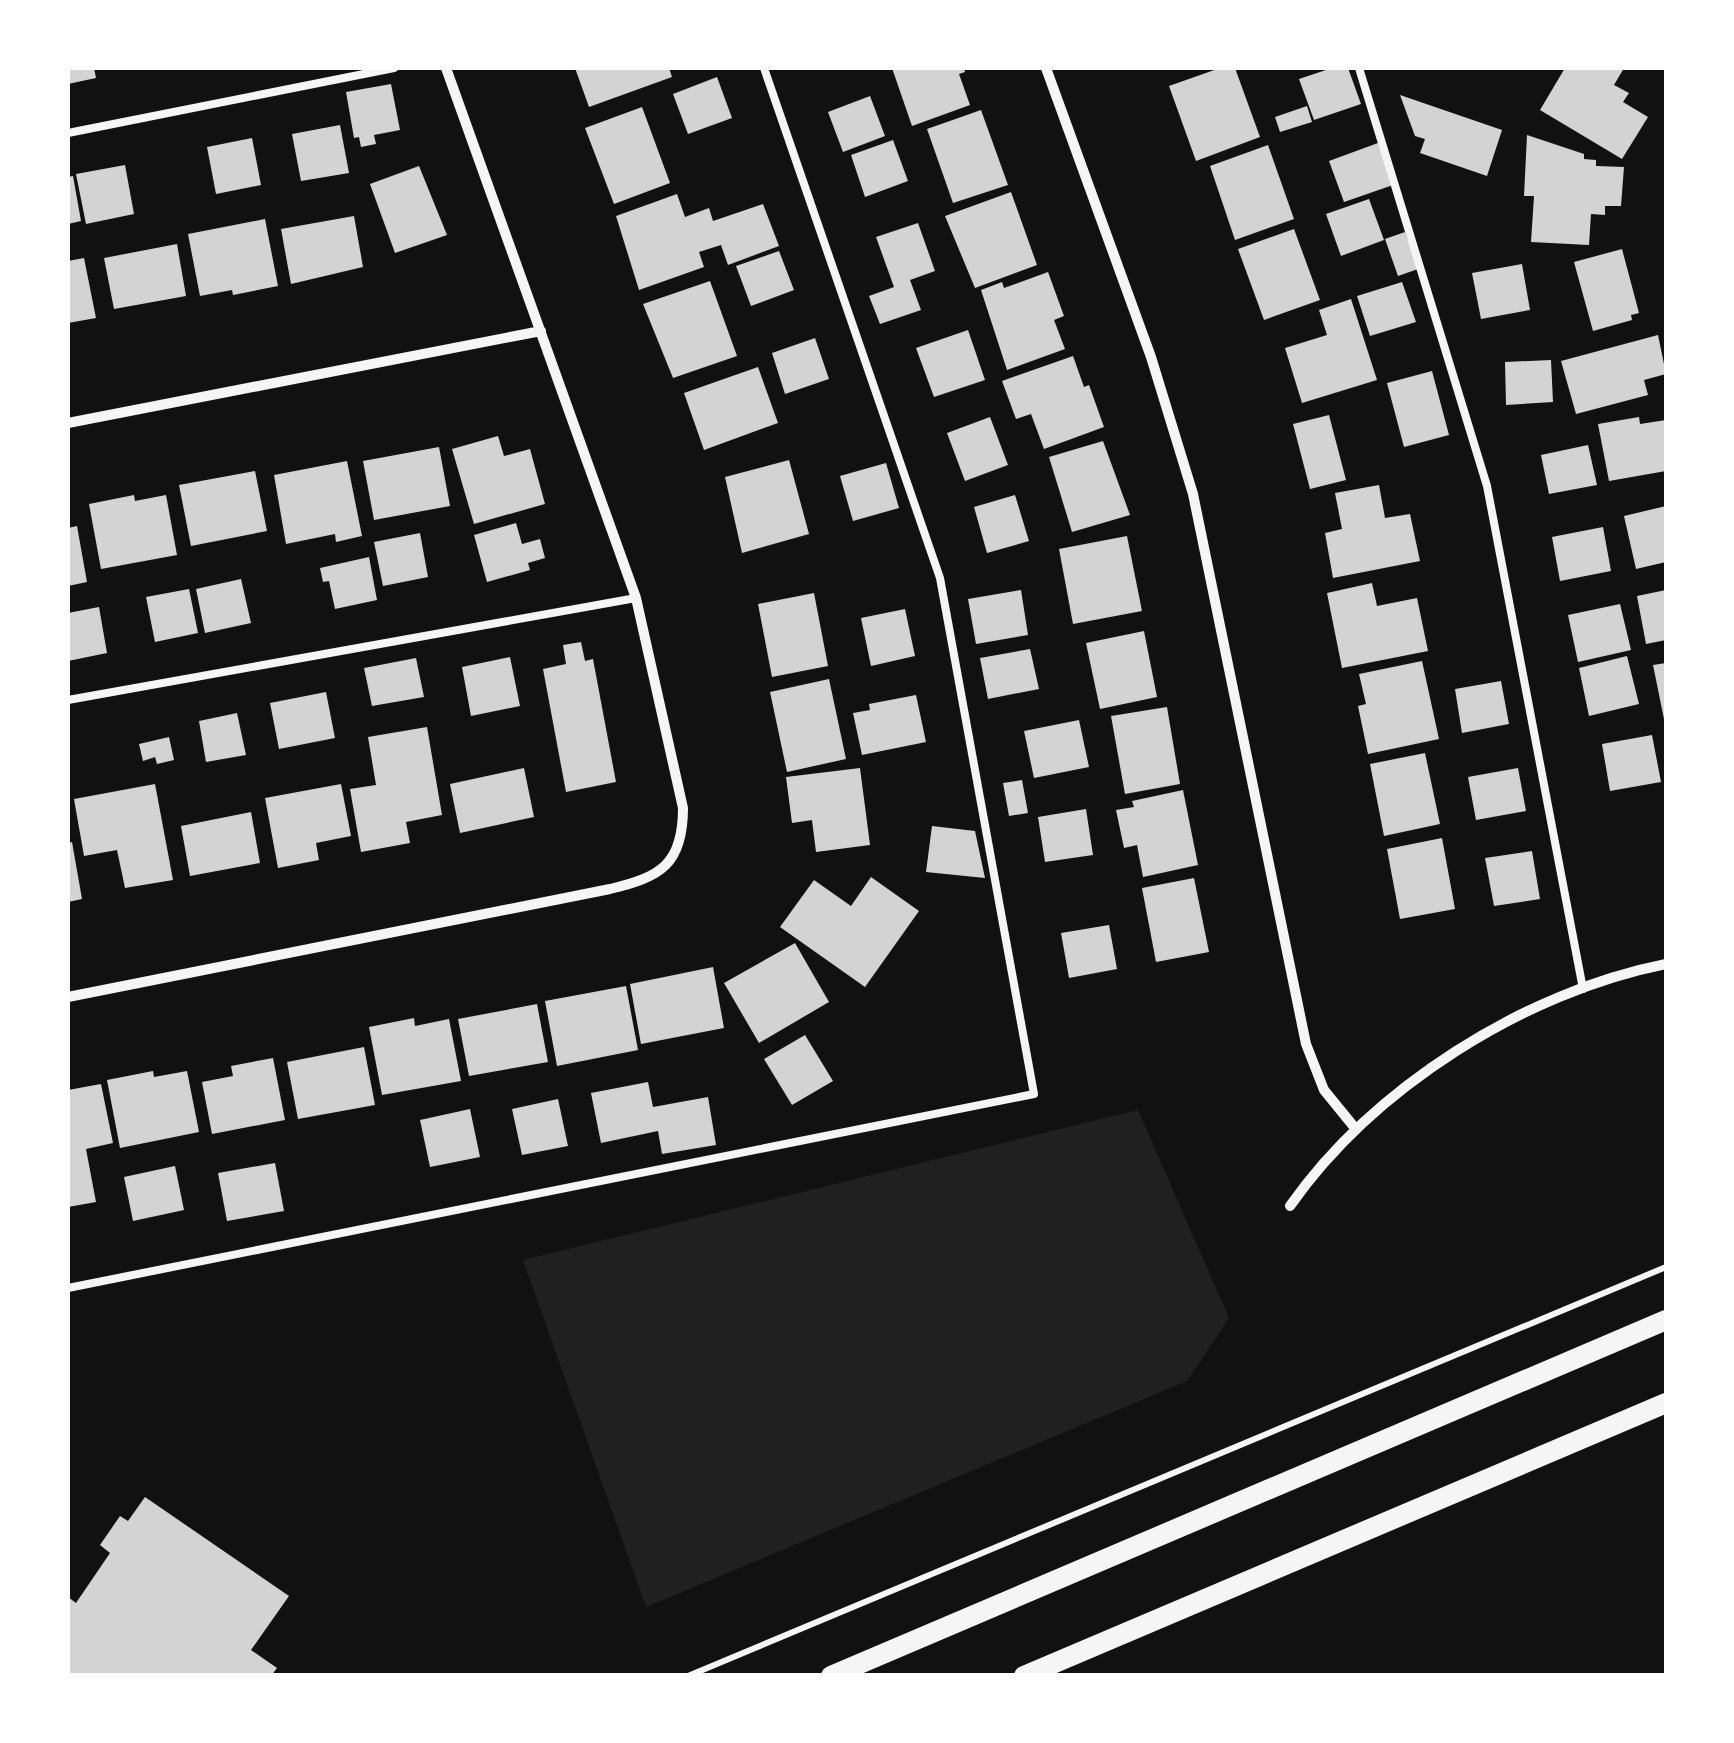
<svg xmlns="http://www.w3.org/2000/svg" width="1734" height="1743" font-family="'Space Grotesk',sans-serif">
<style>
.green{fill:#202020}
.building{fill:#d3d3d3}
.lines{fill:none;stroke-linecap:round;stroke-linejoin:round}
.path{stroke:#f5f5f5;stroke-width:6}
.service{stroke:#f5f5f5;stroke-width:8}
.minor{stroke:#f5f5f5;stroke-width:10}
.secondary{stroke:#f5f5f5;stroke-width:20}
</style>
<rect width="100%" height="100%" fill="#111"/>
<path class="green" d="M1138 1110 1229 1318 1187 1381 646 1607 523 1260Z"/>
<path class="building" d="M68 68H94L96 78 68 84Z
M575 68H669L672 77 589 107Z
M892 68H964L965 72 959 74 970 105 912 126Z
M1220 68H1235L1260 137 1196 161 1169 86Z
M1332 68H1348L1361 104 1314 120 1299 79Z
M1565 68H1624L1614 85 1629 93 1623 102 1648 117 1622 159 1540 110Z
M717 77 732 118 688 134 673 94Z
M391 84 400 130 374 135 376 144 361 147 359 137 354 138 346 92Z
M1400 95 1502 130 1487 176 1420 153 1425 139 1415 136Z
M870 96 885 136 843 152 828 112Z
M1307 106 1312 122 1280 132 1275 117Z
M642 107 670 183 614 204 585 128Z
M981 110 1008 185 953 203 927 129Z
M340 125 349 173 301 181 292 134Z
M1527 135 1584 154V159L1596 160V166L1624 167 1621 206H1605V215L1591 214 1589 245 1531 242 1534 196H1524Z
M252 138 261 185 216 194 207 147Z
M893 140 908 181 865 197 851 155Z
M1378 143 1393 185 1344 202 1329 161Z
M1268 145 1294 219 1235 240 1210 166Z
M125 165 134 214 86 224 76 174Z
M419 166 447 235 395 253 370 184Z
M73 176 81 221 68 224V177Z
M1011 192 1037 265 975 288 945 216Z
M677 194 685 217 709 208 713 221 763 204 779 246 728 265 721 245 699 252 704 267 639 290 616 216Z
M1369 199 1384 240 1341 256 1326 214Z
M354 216 363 267 291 284 281 229Z
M265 219 278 286 233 295 232 290 200 296 188 234Z
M918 223 935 271 910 280 921 310 880 324 869 296 894 287 876 237Z
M1294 229 1320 300 1264 320 1238 249Z
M1405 232 1418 269 1398 276 1385 239Z
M177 244 186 296 114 309 104 258Z
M1622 249 1639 313 1631 315 1632 320 1593 331 1574 262Z
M779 251 794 290 751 306 736 266Z
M84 258 96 318 68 323V261Z
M1522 264 1530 310 1481 319 1472 273Z
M1048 272 1064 316 1054 320 1065 349 1007 370 981 290 1002 282 1004 288Z
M710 281 737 356 673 378 643 304Z
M1402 282 1416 322 1370 336 1357 296Z
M1351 299 1377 380 1302 403 1285 348 1327 335 1319 310Z
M968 330 985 380 934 397 916 348Z
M1658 335 1666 374 1644 380 1648 395 1576 414 1561 361Z
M815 338 829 379 785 394 772 353Z
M1073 356 1084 387 1089 385 1104 427 1044 449 1031 414 1016 419 1002 381Z
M1551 360 1553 402 1506 405 1505 362Z
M758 367 778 423 704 450 684 393Z
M1432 371 1449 435 1404 447 1387 383Z
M1329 415 1346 480 1310 489 1293 424Z
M990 417 1008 465 965 481 947 433Z
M1639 417 1640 424 1666 420V471L1609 481 1598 424Z
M498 436 504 456 530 449 545 504 474 524 452 449Z
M1103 441 1130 515 1072 532 1049 457Z
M1588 445 1597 485 1549 494 1541 455Z
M439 447 450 506 374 520 363 461Z
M789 460 809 534 742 553 725 477Z
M347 461 362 536 336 542 335 534 286 544 274 475Z
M886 463 899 508 853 521 840 476Z
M255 471 267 531 191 546 179 485Z
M1379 485 1385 518 1410 514 1420 561 1333 578 1325 533 1342 529 1335 493Z
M134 495 135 501 166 495 177 555 101 569 89 504Z
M1015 495 1029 541 987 553 974 507Z
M1666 506V562L1636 569 1624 516Z
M516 523 522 544 540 539 545 558 528 563 530 570 487 582 474 535Z
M77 526 87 582 68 586V528Z
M1603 527 1611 571 1560 581 1552 537Z
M420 533 428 577 383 586 374 542Z
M1127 536 1142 611 1073 624 1059 549Z
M369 557 377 600 335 609 329 581 323 582 320 568Z
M241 579 251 623 205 633 196 589Z
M1372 583 1377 606 1417 598 1428 651 1342 668 1327 593Z
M189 589 198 633 155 642 146 597Z
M1021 590 1028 635 976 644 968 599Z
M1666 590V640L1646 644 1637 596Z
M814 593 828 666 772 677 758 604Z
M1620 604 1631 650 1578 662 1568 615Z
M99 607 107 653 68 661V613Z
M905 609 915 656 871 666 861 618Z
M1144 631 1157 697 1100 709 1086 643Z
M581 642 585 661 593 659 616 782 566 792 543 669 566 664 563 645Z
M1030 649 1039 689 988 699 980 658Z
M1627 656 1639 704 1589 716 1579 668Z
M510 657 520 706 471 716 462 667Z
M416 658 424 697 372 706 364 668Z
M1422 661 1439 739 1368 754 1358 706 1366 704 1359 674Z
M1666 663V724H1665L1653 665Z
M829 679 846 759 787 772 770 692Z
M1501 681 1509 724 1462 733 1455 689Z
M326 692 335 738 279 749 270 703Z
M916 695 926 742 862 755 853 713 870 710 869 704Z
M1167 707 1180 784 1125 794 1111 716Z
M237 713 246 755 206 762 199 721Z
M1079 720 1089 767 1034 778 1024 731Z
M427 727 442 815 406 822 410 843 361 852 350 789 376 785 368 737Z
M1652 735 1661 782 1610 791 1602 744Z
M169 737 174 760 157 764 155 757 143 761 139 744Z
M1425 753 1440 824 1384 836 1370 764Z
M524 768 534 817 460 833 450 784Z
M860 768 870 845 816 852 812 820 792 823 786 777Z
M1518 768 1526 811 1476 820 1468 777Z
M1022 780 1028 813 1009 816 1003 783Z
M155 784 173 880 125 888 117 850 84 856 74 799Z
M341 784 351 836 316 843 319 860 278 868 265 798Z
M1183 790 1198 865 1143 877 1137 845 1124 848 1116 810 1134 807 1132 801Z
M1086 809 1093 855 1045 862 1038 817Z
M251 812 260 863 190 876 181 826Z
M932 826 975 831 985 878 926 872Z
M1442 838 1455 909 1400 919 1387 849Z
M72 842 82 899 68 902V843Z
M1532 851 1540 899 1494 906 1485 858Z
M871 877 919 911 865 987 780 927 814 880 851 906Z
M1194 878 1209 952 1156 962 1142 888Z
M1109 925 1117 969 1069 978 1061 933Z
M795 943 829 1002 759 1043 724 983Z
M713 967 724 1028 641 1044 630 984Z
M626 986 638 1050 557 1066 545 1001Z
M537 1004 548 1062 469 1076 458 1019Z
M414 1018 415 1026 449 1019 461 1081 382 1095 369 1027Z
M805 1035 833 1081 792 1105 764 1059Z
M364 1047 375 1105 298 1119 287 1062Z
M273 1058 285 1120 212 1134 202 1082 233 1076 231 1066Z
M153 1071 154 1077 187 1071 199 1132 120 1148 107 1080Z
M648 1082 653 1107 708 1097 716 1145 662 1154 658 1131 601 1143 591 1093Z
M101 1084 113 1143 86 1149 96 1202 68 1207V1090Z
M558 1099 568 1146 522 1155 512 1109Z
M470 1109 480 1157 430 1167 420 1120Z
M275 1163 284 1211 227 1221 218 1173Z
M175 1166 184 1210 133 1221 124 1177Z
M145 1497 289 1596 251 1650 277 1668 271 1676H68V1597L76 1603 110 1553 100 1545 120 1516 128 1521Z"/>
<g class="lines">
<path class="path" d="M688 1676 1666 1267"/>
<path class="service" d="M1359 68 1487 486 1583 989
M68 133 394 68
M68 700 636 598
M68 1288 1034 1094 940 578 764 68"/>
<path class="minor" d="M1046 68 1151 357 1193 494 1306 1044 1324 1090 1355 1128
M68 423 541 331
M68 997 610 889C661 877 683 864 683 808L636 598 446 68
M1290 1206C1373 1088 1524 992 1666 964"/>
<path class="secondary" d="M831 1676 1666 1320
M1024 1676 1666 1403"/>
</g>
<rect width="1734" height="1743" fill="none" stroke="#ffffff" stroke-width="140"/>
</svg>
